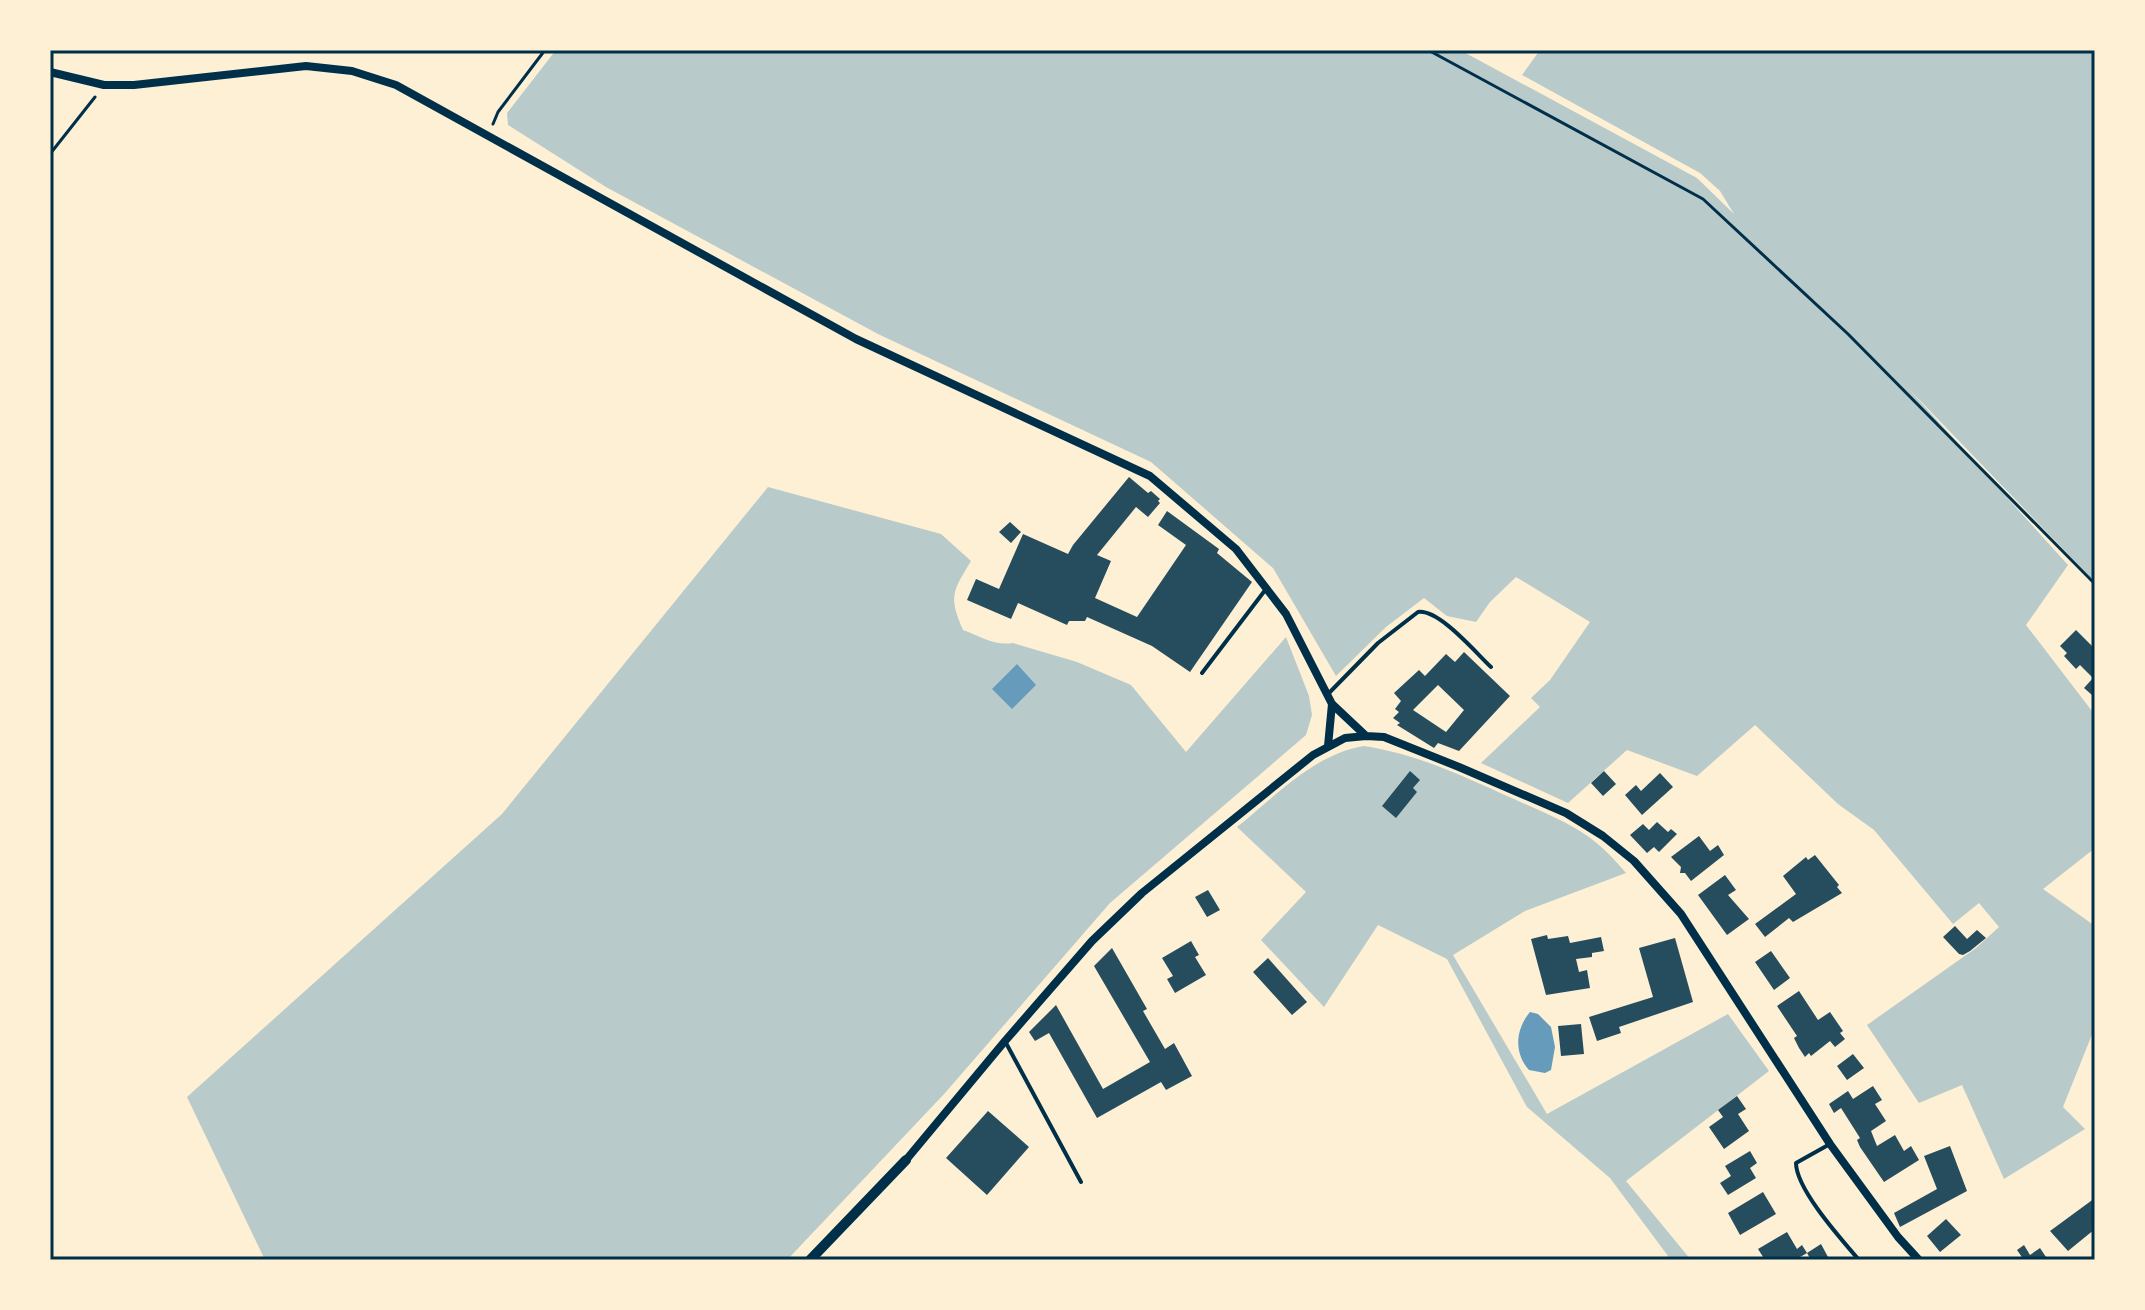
<svg xmlns="http://www.w3.org/2000/svg" width="2145" height="1310" font-family="Jost,sans-serif">
<style>
.green{fill:#b9caca}
.water{fill:#669bbc}
.building{fill:#264d5e;fill-rule:evenodd}
.lines{fill:none;stroke-linecap:round;stroke-linejoin:round}
.path{stroke:#003049;stroke-width:3}
.service{stroke:#003049;stroke-width:4}
.minor{stroke:#003049;stroke-width:8}
.tertiary{stroke:#003049;stroke-width:10}
.neatline{fill:none;stroke:#003049;stroke-width:3}
</style>
<rect width="100%" height="100%" fill="#fdf0d5"/>
<path class="green" d="M556 50H1460L1697 178 1734 214 1720 191 1700 173 1522 75 1540 50H2095V582L1906 386 2068 565 2026 625 2095 715V848L2043 889 2095 926V1027L2063 1107 2085 1129 2004 1179 1962 1085 1919 1103 1867 1025 1976 948 1999 927 1979 903 1953 924 1874 830 1838 804 1755 725 1697 776 1627 750 1568 803 1481 763 1540 707 1531 698 1550 680 1590 622 1516 577 1490 602 1476 622 1447 616 1424 598 1386 627 1336 676 1273 568 1151 462 878 334 606 187 508 125 507 113Z
M768 487 941 534 971 561C953 591 948 596 963 630 979 636 995 646 1013 643L1077 662 1131 685 1186 752 1286 637 1309 696 1312 715 1306 735 1110 903 945 1093 787 1260H265L187 1097 502 814Z
M1364 746C1421 755 1462 776 1514 799 1538 810 1564 820 1586 835 1601 845 1614 859 1626 873L1525 911 1453 955 1547 1114 1728 1014 1769 1071 1626 1181 1691 1260H1671L1610 1178 1527 1107 1447 959 1378 925 1324 1007 1261 940 1306 892 1237 827C1276 796 1314 754 1364 746Z"/>
<path class="water" d="M1017 664 1036 685 1012 709 992 689Z
M1530 1012 1538 1014 1551 1027 1555 1047 1551 1070 1545 1073 1529 1070C1514 1053 1515 1030 1530 1012Z"/>
<path class="building" d="M1129 477 1148 493 1151 491 1160 499 1158 501 1160 503 1148 517 1136 507 1097 555 1111 561 1095 598 1137 617 1186 545 1158 525 1167 511 1219 549 1217 553 1252 582 1190 672 1152 646 1087 617 1085 621H1069L1067 625 1018 603 1011 619 967 600 976 579 999 589 1023 534 1068 554 1073 545Z
M1010 522 1021 532 1011 543 999 532Z
M2076 630 2092 646 2095 643V692L2092 695 2084 688 2093 678 2080 665 2076 669 2064 656 2067 653 2060 646Z
M1464 652 1510 696 1459 751 1438 743 1434 748 1397 725 1400 723 1393 718 1399 712 1395 709 1401 701 1394 693 1419 670 1425 676 1446 654 1455 662ZM1438 685 1464 710 1446 732 1413 710Z
M1410 771 1420 780 1413 788 1417 792 1396 818 1382 806Z
M1604 771 1616 784 1603 796 1591 783Z
M1660 773 1673 787 1642 815 1625 795 1636 785 1641 791Z
M1657 822 1668 832 1671 829 1677 834 1659 852 1654 847 1647 853 1630 835 1643 824 1649 830Z
M1699 836 1710 851 1718 845 1724 855 1691 881 1685 873H1680L1681 867 1671 857Z
M1815 855 1839 885 1837 887 1842 893 1793 922 1789 918 1765 937 1755 924 1796 894 1783 876 1806 857 1808 860Z
M1725 875 1736 890 1728 895 1749 919 1727 935 1698 895Z
M1208 890 1220 910 1207 917 1195 897Z
M1955 926 1967 939 1977 930 1986 938 1970 951 1963 955 1959 954 1943 937Z
M1547 935 1548 939 1568 936 1570 943 1601 937 1604 951 1592 953V957L1576 959 1579 972 1587 970 1590 988 1546 995 1531 939Z
M1675 938 1693 1002 1619 1027 1621 1033 1597 1041 1589 1017 1653 997 1639 948Z
M1191 941 1199 955 1195 957 1206 975 1175 993 1167 979 1173 976 1162 958Z
M1112 948 1147 1009 1143 1011 1165 1049 1174 1043 1192 1076 1166 1090 1161 1082 1097 1118 1049 1033 1035 1041 1029 1032 1056 1005 1103 1089 1150 1062 1094 966Z
M1771 951 1790 978 1774 990 1755 962Z
M1268 958 1307 1002 1292 1015 1253 972Z
M1799 991 1818 1020 1830 1012 1843 1031 1840 1033 1845 1039 1835 1047 1830 1041 1811 1056 1809 1053 1805 1057 1799 1048 1794 1038 1797 1036 1777 1006Z
M1581 1024 1584 1054 1561 1056 1558 1026Z
M1853 1054 1864 1068 1847 1080 1837 1066Z
M1873 1086 1882 1100 1875 1104 1886 1121 1871 1131 1877 1146 1895 1135 1904 1151 1911 1146 1919 1160 1884 1182 1860 1147 1857 1140 1860 1138 1841 1108 1834 1113 1829 1104 1848 1091 1853 1099Z
M1737 1096 1746 1109 1738 1114 1749 1131 1724 1149 1709 1127 1723 1117 1718 1110Z
M988 1111 1029 1147 987 1195 946 1158Z
M1950 1146 1967 1191 1900 1227 1894 1213 1937 1189 1924 1156Z
M1750 1151 1757 1163 1750 1168 1756 1178 1728 1195 1720 1183 1731 1176 1725 1166Z
M1763 1192 1776 1214 1740 1235 1728 1213Z
M2095 1198V1229L2068 1251 2050 1231Z
M1946 1219 1961 1235 1940 1252 1927 1236Z
M1787 1232 1797 1249 1802 1245 1807 1253 1795 1260H1765L1758 1249Z
M1821 1244 1828 1257 1823 1260H1811L1807 1253Z
M2024 1245 2030 1255 2040 1248 2048 1260H2024L2017 1250Z"/>
<g class="lines">
<path class="path" d="M1428 50 1703 199 1848 334 2095 584
M493 124 498 112 545 50
M50 154 95 97"/>
<path class="service" d="M1202 673 1266 589
M1329 693 1378 643 1418 612C1439 609 1475 652 1491 667
M1006 1043 1081 1182
M1830 1144 1796 1163C1796 1189 1841 1239 1859 1260"/>
<path class="minor" d="M50 72 104 85H134L306 66 352 71 396 85 856 339 1150 476 1236 549 1286 614 1332 704 1366 736
M1328 746 1332 704
M906 1160 1005 1041 1092 941 1142 893 1313 755 1345 738 1366 736 1384 737 1459 767 1566 813 1603 836 1634 861 1681 914 1830 1144 1898 1237 1919 1260
M2094 1260H2095"/>
<path class="tertiary" d="M810 1260 906 1160"/>
</g>
<rect width="2145" height="1310" fill="none" stroke="#fdf0d5" stroke-width="104"/>
<rect x="52" y="52" width="2041" height="1206" class="neatline"/>
</svg>
